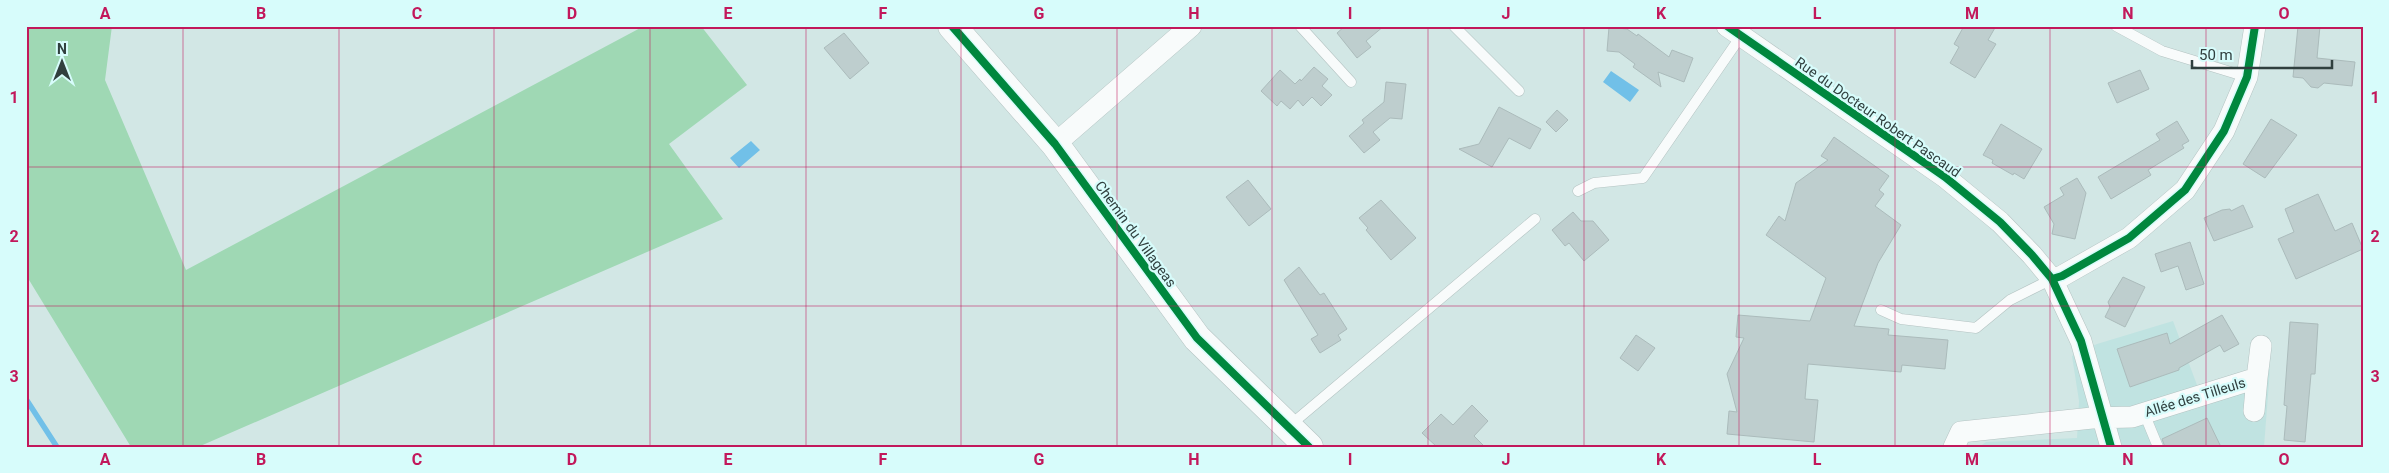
<svg xmlns="http://www.w3.org/2000/svg" width="2389" height="473" font-family="Roboto,sans-serif">
<style>
.built{fill:#c0e3e1}
.forest{fill:#9fd8b4}
.water{fill:#71c0e8}
.lines{fill:none;stroke-linecap:round;stroke-linejoin:round}
.stream{stroke:#71c0e8;stroke-width:5.5}
.building{fill:#becece;stroke:#abbbbb}
.lane-casing{stroke:#b4c3c2;stroke-width:11}
.street-casing{stroke:#b4c3c2;stroke-width:22}
.secondary-casing{stroke:#b4c3c2;stroke-width:29}
.lane{stroke:#f8fbfb;stroke-width:10}
.street{stroke:#f8fbfb;stroke-width:21}
.secondary{stroke:#f8fbfb;stroke-width:28}
.cycleway-casing{stroke:#d7fcfb;stroke-width:11}
.cycleway{stroke:#00873e;stroke-width:8}
.grid{fill:none;stroke:#c2185b;stroke-width:1;stroke-opacity:0.55}
.labels{text-anchor:middle;dominant-baseline:central;stroke-width:4.5;stroke-linejoin:round;paint-order:stroke}
.street-label{font-size:14px;fill:#303f3e;stroke:#d7fcfb}
.neatline{fill:none;stroke:#c2185b;stroke-width:2}
.grid-label{font-size:16px;text-anchor:middle;font-weight:bold;fill:#c2185b}
</style>
<rect width="100%" height="100%" fill="#d2e7e5"/>
<path class="built" d="M2173 321 2197 385 2270 369 2264 447H1979L1986 442 2077 438 2079 401 2072 356 2097 344Z"/>
<path class="forest" d="M26 26H112L105 80 186 270 644 26H701L747 85 669 144 723 219 198 447H131L26 275Z"/>
<path class="water" d="M1611 71 1639 90 1630 102 1603 82Z
M751 141 760 150 739 168 730 158Z"/>
<g class="lines">
<path class="stream" d="M26 399 57 447"/>
</g>
<path class="building" d="M1345 26H1384L1366 41 1371 47 1357 58 1337 33Z
M1964 26H1996L1988 40 1996 44 1975 78 1950 63 1959 47 1954 44Z
M2298 26H2320L2317 58 2355 62 2352 86 2324 83 2318 88 2311 87 2303 78 2293 77Z
M1609 27 1627 29 1637 36 1638 34 1669 57 1672 50 1693 58 1684 82 1658 72 1661 87 1633 67 1635 64 1619 52 1607 51Z
M844 33 869 63 850 79 824 48Z
M1314 67 1328 79 1322 86 1332 95 1321 106 1312 97 1303 106 1298 100 1290 109 1281 101 1277 106 1261 91 1280 70 1295 84 1300 79 1301 81Z
M2140 70 2149 89 2117 103 2108 83Z
M1386 82 1406 84 1402 119 1390 118 1373 132 1380 140 1364 153 1349 136 1364 123 1362 120 1384 102Z
M1499 107 1541 129 1530 149 1509 138 1492 167 1459 149 1479 144Z
M1557 110 1568 120 1556 132 1546 122Z
M2271 119 2297 135 2265 178 2243 164Z
M2177 121 2189 141 2182 145 2184 148 2148 170 2151 175 2111 199 2098 177 2160 140 2156 134Z
M2001 124 2042 149 2024 179 2014 173 2013 175 1992 163 1993 160 1983 155Z
M1834 137 1889 176 1879 190 1884 194 1875 206 1901 225 1878 263 1854 326 1889 329 1888 335 1948 340 1945 369 1902 365 1901 372 1808 364 1805 399 1818 400 1814 442 1727 434 1729 411 1737 412 1727 374 1744 338 1736 337 1738 315 1810 321 1826 278 1766 235 1779 216 1785 221 1796 183 1828 160 1821 156Z
M2077 178 2086 193 2075 239 2052 234 2054 224 2044 207 2064 195 2060 188Z
M1248 180 1271 209 1249 226 1226 197Z
M2318 194 2335 231 2352 223 2363 249 2296 279 2278 239 2294 232 2285 209Z
M1381 200 1416 238 1391 260 1366 230 1368 228 1359 218Z
M2243 205 2253 227 2214 241 2204 218 2222 210 2230 209 2231 211Z
M1573 212 1581 221H1593L1609 240 1584 261 1569 243 1565 246 1552 230Z
M2190 242 2204 284 2186 290 2178 266 2161 272 2155 254Z
M1299 267 1320 295 1324 293 1347 329 1338 335 1341 340 1320 353 1311 339 1318 335 1284 280Z
M2123 277 2145 287 2125 327 2105 317 2110 307 2108 302Z
M2222 315 2239 344 2224 352 2220 345 2179 368V370L2130 387 2117 349 2167 333 2170 344Z
M2290 322 2318 324 2315 374H2311L2305 442 2284 440 2287 406 2284 405Z
M1636 335 1655 348 1638 371 1620 358Z
M1472 405 1488 421 1474 436 1485 447H1437L1422 433 1441 414 1453 425Z
M2207 418 2221 447H2165L2162 439Z"/>
<g class="lines">
<g class="lane-casing">
<path id="lane" d="M1300 26 1351 82
M1454 26 1519 91
M2116 26 2162 51 2247 77
M1578 191 1594 183 1643 178 1741 36
M1881 310 1901 319 1976 328 2010 300 2052 279
M2144 413 2158 447
M1288 427 1535 219"/>
</g>
<g class="street-casing">
<path id="street" d="M1727 26 1945 177 2000 222 2032 255 2052 279 2081 341 2111 447
M1055 144 1191 26
M2052 279 2062 276 2129 238 2185 190 2224 131 2247 77 2255 26
M2254 411 2257 378
M1954 447 1961 432 2092 418 2132 417 2257 378 2261 346"/>
</g>
<g class="secondary-casing">
<path id="secondary" d="M952 26 1055 144 1197 338 1309 447"/>
</g>
<use href="#lane" class="lane"/>
<use href="#street" class="street"/>
<use href="#secondary" class="secondary"/>
<g class="cycleway-casing">
<path id="cycleway" d="M952 26 1055 144 1197 338 1309 447
M1727 26 1945 177 2000 222 2032 255 2052 279 2081 341 2111 447
M2052 279 2062 276 2129 238 2185 190 2224 131 2247 77 2255 26"/>
</g>
<use href="#cycleway" class="cycleway"/>
</g>
<path class="grid" d="M183 26V447M339 26V447M494 26V447M650 26V447M806 26V447M961 26V447M1117 26V447M1272 26V447M1428 26V447M1584 26V447M1739 26V447M1895 26V447M2050 26V447M2206 26V447M26 167H2363M26 306H2363"/>
<g class="labels">
<g class="street-label">
<text transform="translate(1878 117) rotate(35)">Rue du Docteur Robert Pascaud</text>
<text transform="translate(1136 234) rotate(54)">Chemin du Villageas</text>
<text transform="translate(2195 397) rotate(-17)">Allée des Tilleuls</text>
</g>
</g>
<rect width="2389" height="473" fill="none" stroke="#d7fcfb" stroke-width="55"/>
<g transform="translate(62 62)" stroke="#d7fcfb" stroke-width="4" paint-order="stroke">
<path d="M0-4L9 19L0 12L-9 19Z" fill="#303f3e"/>
<text y="-8" font-size="14" font-weight="bold" text-anchor="middle" fill="#303f3e">N</text>
</g>
<path d="M2192 60v8h140v-8" fill="none" stroke="#303f3e" stroke-width="2.5"/>
<text x="2199" y="60" font-size="15" fill="#303f3e" stroke="#d7fcfb" stroke-width="4" paint-order="stroke">50 m</text>
<rect x="28" y="28" width="2334" height="418" class="neatline"/>
<g class="grid-label">
<text x="105" y="19">A</text>
<text x="261" y="19">B</text>
<text x="417" y="19">C</text>
<text x="572" y="19">D</text>
<text x="728" y="19">E</text>
<text x="883" y="19">F</text>
<text x="1039" y="19">G</text>
<text x="1194" y="19">H</text>
<text x="1350" y="19">I</text>
<text x="1506" y="19">J</text>
<text x="1661" y="19">K</text>
<text x="1817" y="19">L</text>
<text x="1972" y="19">M</text>
<text x="2128" y="19">N</text>
<text x="2284" y="19">O</text>
<text x="14" y="103">1</text>
<text x="2375" y="103">1</text>
<text x="14" y="242">2</text>
<text x="2375" y="242">2</text>
<text x="14" y="382">3</text>
<text x="2375" y="382">3</text>
<text x="105" y="465">A</text>
<text x="261" y="465">B</text>
<text x="417" y="465">C</text>
<text x="572" y="465">D</text>
<text x="728" y="465">E</text>
<text x="883" y="465">F</text>
<text x="1039" y="465">G</text>
<text x="1194" y="465">H</text>
<text x="1350" y="465">I</text>
<text x="1506" y="465">J</text>
<text x="1661" y="465">K</text>
<text x="1817" y="465">L</text>
<text x="1972" y="465">M</text>
<text x="2128" y="465">N</text>
<text x="2284" y="465">O</text>
</g>
</svg>
